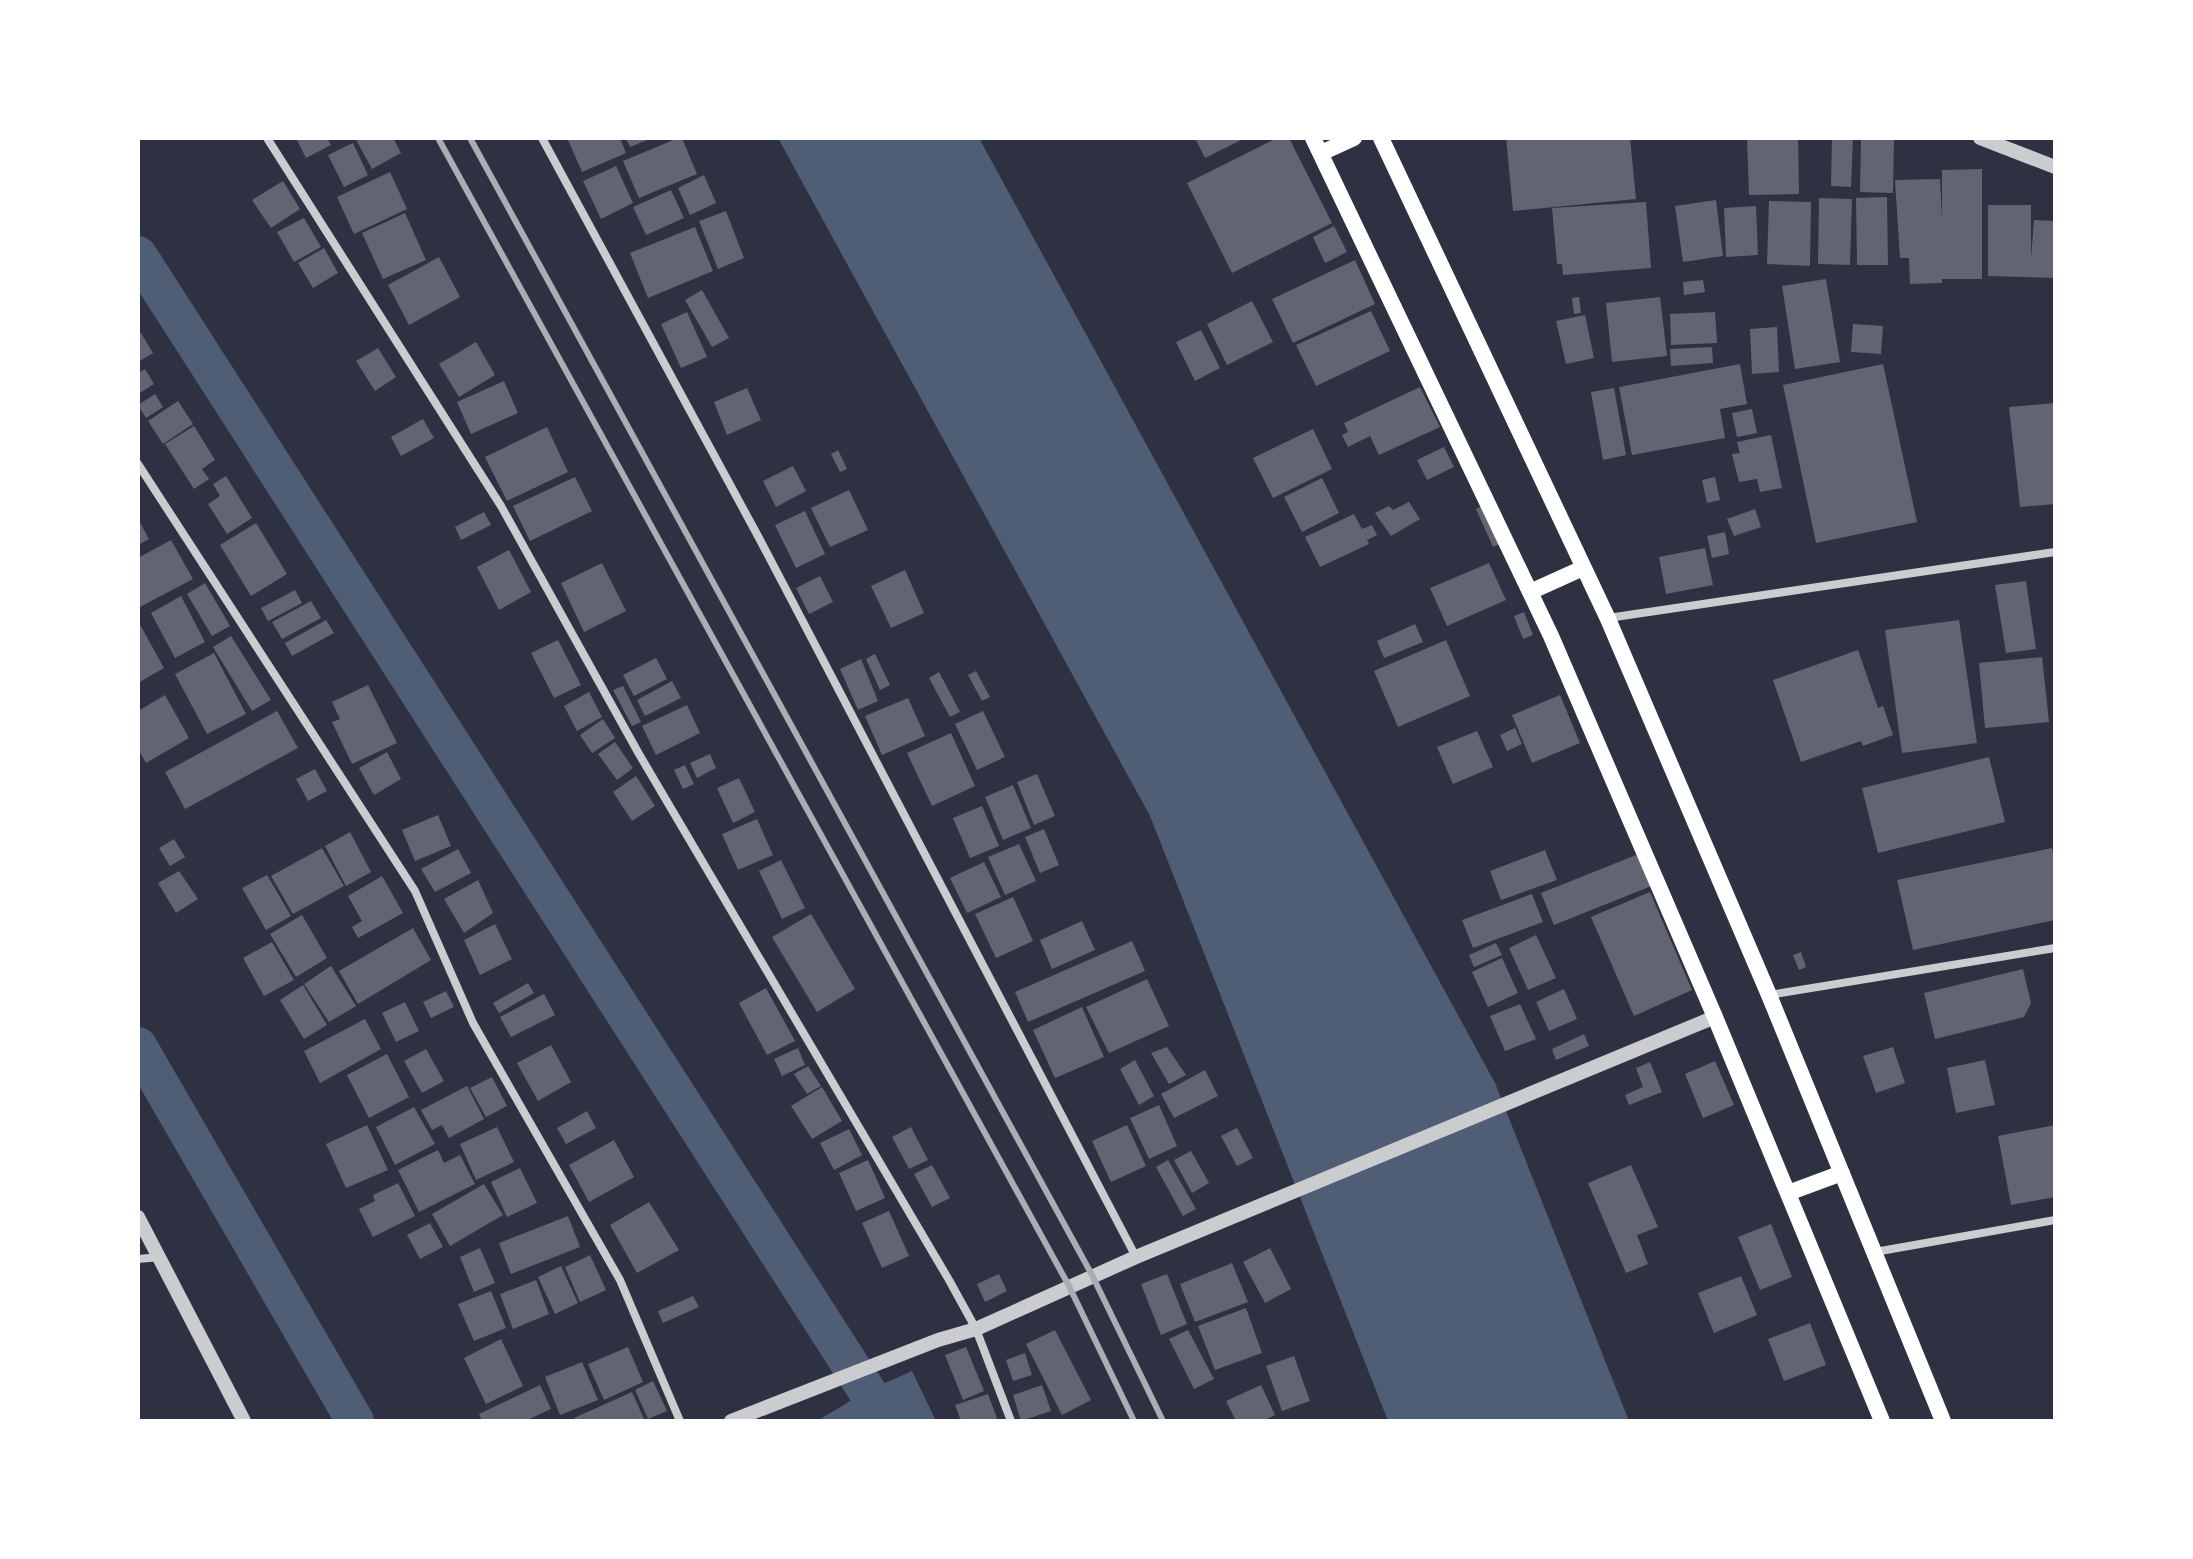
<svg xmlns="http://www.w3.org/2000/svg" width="2193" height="1559" font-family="'Libre Baskerville',serif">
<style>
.water{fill:#4f5d75}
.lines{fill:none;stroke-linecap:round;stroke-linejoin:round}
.canal{stroke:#4f5d75;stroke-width:38}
.building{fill:#626471}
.minor{stroke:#caccd0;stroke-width:8}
.tertiary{stroke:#caccd0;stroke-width:14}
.secondary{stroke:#fff;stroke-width:16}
.rail{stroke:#abadb3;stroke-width:6}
</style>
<rect width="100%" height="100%" fill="#2d3142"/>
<path class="water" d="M778 138H979L1495 1083 1629 1421H1388L1150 816Z
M912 1371 936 1421H817L867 1391Z"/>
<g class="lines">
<path class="canal" d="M138 255 867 1391 881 1421
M138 1046 355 1421"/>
</g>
<path class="building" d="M296 138H327L331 145 306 158Z
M355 138H393L401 153 372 169Z
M574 138H620L626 153 582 172 568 140Z
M626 138H652L630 147Z
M678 138H682L697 174 639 198 623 161Z
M1195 138H1245L1205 158Z
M1277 138H1289L1332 223 1232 273 1187 183Z
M1506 138H1630L1636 199 1513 211Z
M1747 138H1798L1799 194 1749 195Z
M1832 138H1853L1851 187 1831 186Z
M1861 138H1894L1893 193 1860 192Z
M353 143 368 175 344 187 328 155Z
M616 166 633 203 601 219 583 181Z
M1982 169V279H1942V283L1910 284 1909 258H1900L1895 180 1940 179 1942 220V170Z
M390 172 407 209 354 234 337 197Z
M704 175 716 203 690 215 678 188Z
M283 181 300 209 271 228 252 200Z
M671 190 684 218 646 235 633 207Z
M1887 197 1888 265H1857L1856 198Z
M1819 198 1852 199 1850 265 1818 264Z
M1716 200 1723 256 1683 262 1675 206Z
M1769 201 1811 202 1810 266 1767 264Z
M1646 202 1651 268 1563 275 1562 264H1557L1552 208Z
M1988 205H2031V259L2034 220 2055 221V278L1988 276Z
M1756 206 1758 255 1726 257 1724 208Z
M726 211 744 258 718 269 699 221Z
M405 213 426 260 383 279 362 233Z
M304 218 321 247 294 262 277 232Z
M1334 226 1347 252 1325 263 1313 237Z
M695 227 713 271 648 298 630 253Z
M324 248 338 273 313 288 298 263Z
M439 257 460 297 409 325 388 285Z
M1355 260 1375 304 1293 343 1272 299Z
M1826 279 1840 362 1795 369 1782 286Z
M1703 280 1705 292 1684 295 1683 282Z
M702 290 729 338 712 347 685 300Z
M1579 297 1581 313 1574 314 1572 298Z
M1660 297 1667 356 1612 362 1606 303Z
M1252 301 1273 342 1227 365 1207 324Z
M1371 311 1390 351 1316 386 1296 345Z
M687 312 707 357 681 368 661 324Z
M1715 312 1717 343 1671 345 1670 314Z
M1585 315 1594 358 1566 364 1556 321Z
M1853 324 1883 326 1881 354 1851 352Z
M1777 327 1779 372 1752 374 1750 329Z
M1201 330 1220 368 1195 381 1176 342Z
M141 333 153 353 138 362V335Z
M476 342 495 375 459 397 439 364Z
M1712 347 1713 363 1671 366 1670 349Z
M378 348 396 377 375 391 356 361Z
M1740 364 1747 404 1720 409 1725 438 1632 455 1619 387Z
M1883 364 1917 522 1816 543 1783 385Z
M145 369 154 384 138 394V373Z
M504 381 518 413 471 434 457 402Z
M1420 387 1440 427 1379 455 1370 436 1348 447 1342 435 1348 432 1344 423Z
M747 388 761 420 727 435 714 402Z
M1614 388 1626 455 1603 460 1591 392Z
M155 394 163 407 146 418 138 405Z
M178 401 193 424 163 444 148 421Z
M2055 403V504L2020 507 2009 407Z
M1752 409 1757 433 1737 437 1732 413Z
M423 419 434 438 401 456 391 437Z
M194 426 215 460 202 469 209 479 194 489 165 444Z
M547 427 568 472 507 501 485 457Z
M1313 429 1332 469 1273 498 1253 458Z
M1771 435 1782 488 1760 492 1757 479 1739 482 1732 454 1740 453 1737 442Z
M1444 447 1454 467 1427 480 1417 460Z
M838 450 847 469 840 472 831 454Z
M793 466 806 491 776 507 763 481Z
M226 476 252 518 227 534 208 504 220 496 213 484Z
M575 477 592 511 530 541 513 506Z
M1715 477 1720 500 1707 503 1702 480Z
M1322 478 1339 513 1302 532 1284 497Z
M849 490 868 530 830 547 811 508Z
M1409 502 1420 519 1391 536 1375 513 1389 506 1393 510Z
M1484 505 1502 543 1493 547 1476 509Z
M1755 509 1761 527 1734 536 1727 519Z
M805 511 825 554 796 568 775 525Z
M484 512 491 525 461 540 455 527Z
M1354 514 1362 529 1372 525 1377 535 1367 540 1369 544 1320 567 1305 537Z
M138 519 149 539 138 545Z
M256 523 287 574 251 596 220 545Z
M1725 532 1729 554 1712 558 1707 536Z
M171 540 193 579 138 608V558Z
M1705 548 1713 585 1666 594 1659 557Z
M509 550 531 592 499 610 477 567Z
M602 563 626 611 584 632 561 583Z
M1489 563 1506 600 1447 626 1430 588Z
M905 570 924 613 891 628 871 586Z
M820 576 833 602 809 614 796 588Z
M2026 581 2036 649 2006 653 1995 585Z
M205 583 230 626 212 636 187 594Z
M295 590 302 603 268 621 261 608Z
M181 596 205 642 175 658 151 613Z
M311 601 321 618 282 639 272 622Z
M1524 612 1533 635 1523 639 1514 616Z
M326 620 334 633 292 656 285 643Z
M1959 620 1977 743 1902 753 1885 630Z
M138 621 164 668 138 683Z
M1415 624 1423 642 1384 658 1377 641Z
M231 636 271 700 252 711 213 647Z
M558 640 581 685 554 698 531 653Z
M1446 640 1470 696 1398 727 1374 671Z
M1858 650 1878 708 1883 706 1893 735 1863 746 1861 741 1801 762 1773 680Z
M214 653 246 714 207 734 175 674Z
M875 654 890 685 880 690 866 659Z
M2042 657 2049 722 1985 728 1979 663Z
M656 658 667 679 634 696 623 675Z
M861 659 878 701 858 710 840 669Z
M976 671 990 697 982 701 968 675Z
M939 672 960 712 950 717 929 678Z
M672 681 681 698 645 716 637 700Z
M368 685 397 743 352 764 332 722 340 719 332 702Z
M623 686 641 722 632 726 613 690Z
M589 692 602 717 577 731 564 706Z
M165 695 189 738 146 763 138 749V711Z
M1560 695 1580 743 1532 763 1512 715Z
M908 698 925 736 882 755 865 716Z
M687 705 700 733 656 755 642 726Z
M277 711 298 748 185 809 165 772Z
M983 711 1005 757 977 770 955 724Z
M603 719 615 738 592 753 580 735Z
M1515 728 1522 744 1507 751 1500 735Z
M1477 731 1493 767 1453 784 1437 747Z
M951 733 975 786 932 806 907 753Z
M615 742 633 768 617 780 598 754Z
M387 752 401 779 374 795 359 768Z
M710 754 716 768 697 778 690 763Z
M1989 757 2005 822 1878 853 1862 788Z
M685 765 694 784 683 789 674 770Z
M315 769 327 791 308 801 296 779Z
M1037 774 1055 816 1034 825 1017 782Z
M636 776 655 806 632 821 613 792Z
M739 778 755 812 733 823 717 788Z
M1013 785 1031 828 1003 840 985 797Z
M982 806 999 846 970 858 953 818Z
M438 815 451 846 415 861 402 830Z
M757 819 773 855 738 870 722 834Z
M1044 829 1059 865 1040 873 1025 837Z
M350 832 371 872 346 886 325 846Z
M174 839 185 857 170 866 159 848Z
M1019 844 1036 881 1005 895 988 857Z
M322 848 344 886 293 914 271 876Z
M2052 848 2055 864V920L1913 950 1897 880Z
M458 849 471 873 435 892 421 869Z
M1545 850 1557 880 1501 900 1490 871Z
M1641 853 1654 885 1554 925 1541 893Z
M781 860 805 908 782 919 759 871Z
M984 862 1001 897 967 913 950 878Z
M179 871 198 899 176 913 158 883Z
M267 875 291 916 266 930 242 888Z
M382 876 403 913 358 938 352 927 362 921 348 896Z
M478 880 493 913 464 933 444 899Z
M1650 892 1692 990 1634 1016 1591 917Z
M1532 894 1543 922 1473 948 1462 920Z
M1013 897 1033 941 996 958 975 914Z
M811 914 855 989 817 1012 772 937Z
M302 915 327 958 296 977 270 934Z
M1082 921 1095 950 1052 969 1040 940Z
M495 924 512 959 480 975 464 940Z
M413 928 431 960 358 1004 339 971Z
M1536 935 1556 978 1528 990 1509 948Z
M1132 941 1145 971 1028 1022 1015 992Z
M272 942 294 980 264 996 243 958Z
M1496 943 1502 955 1474 967 1469 955Z
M1801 952 1806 967 1799 970 1793 955Z
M1502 958 1518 993 1488 1007 1472 972Z
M331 966 356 1006 329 1022 304 984Z
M2023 969 2031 1003 2024 1017 1935 1039 1924 993Z
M1147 979 1169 1026 1109 1053 1086 1007Z
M528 983 534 993 499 1013 493 1003Z
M303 985 327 1025 304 1039 280 1000Z
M766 988 795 1041 767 1055 739 1003Z
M1564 989 1577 1019 1549 1031 1536 1002Z
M446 991 454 1007 431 1018 423 1002Z
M544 994 555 1015 511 1037 500 1017Z
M405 1002 419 1031 396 1042 382 1013Z
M1520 1004 1536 1039 1505 1051 1490 1016Z
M1082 1007 1104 1057 1055 1078 1033 1030Z
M365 1019 381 1049 320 1083 304 1051Z
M1584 1034 1589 1046 1556 1060 1552 1049Z
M551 1045 571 1082 538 1101 517 1063Z
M1167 1047 1186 1075 1169 1084 1151 1053Z
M1893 1047 1905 1083 1876 1093 1863 1056Z
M798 1048 805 1065 782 1076 774 1059Z
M426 1049 444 1081 422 1093 404 1061Z
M387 1054 409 1097 369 1118 347 1075Z
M1135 1060 1154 1096 1139 1105 1120 1069Z
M1985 1060 1995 1105 1956 1113 1947 1068Z
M1715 1061 1734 1105 1703 1118 1685 1074Z
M1650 1062 1662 1092 1629 1105 1625 1095 1643 1087 1636 1068Z
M808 1066 821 1086 807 1094 794 1074Z
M1205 1070 1218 1096 1174 1118 1161 1094Z
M492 1077 507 1106 486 1117 470 1088Z
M467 1086 484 1119 449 1138 442 1125 432 1130 421 1110Z
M822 1087 842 1121 812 1139 791 1106Z
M1159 1105 1177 1146 1149 1159 1130 1118Z
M414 1107 435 1144 395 1165 376 1127Z
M587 1111 596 1128 566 1144 557 1128Z
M367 1125 388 1170 346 1188 326 1144Z
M1127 1125 1146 1166 1111 1182 1092 1141Z
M2055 1125V1197L2011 1205 1998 1136Z
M497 1127 514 1162 476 1180 460 1144Z
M911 1127 928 1160 909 1169 892 1137Z
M1237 1128 1253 1158 1237 1166 1221 1136Z
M849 1129 862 1155 834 1170 820 1143Z
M614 1140 634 1177 589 1202 569 1165Z
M438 1150 444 1163 460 1155 475 1184 419 1212 398 1170Z
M1191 1151 1209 1183 1192 1193 1174 1160Z
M868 1160 885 1198 856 1211 839 1173Z
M1168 1160 1196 1209 1183 1216 1156 1167Z
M932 1165 950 1198 932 1207 914 1174Z
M1631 1165 1658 1227 1637 1235 1648 1264 1626 1273 1588 1183Z
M520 1168 537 1203 507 1217 491 1182Z
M398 1183 415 1216 373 1237 359 1209 375 1201 373 1195Z
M484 1184 503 1215 450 1246 432 1214Z
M649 1202 679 1250 637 1273 610 1225Z
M889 1211 909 1256 882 1268 862 1223Z
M568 1216 580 1247 511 1274 499 1243Z
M430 1223 443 1247 420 1259 407 1235Z
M1771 1224 1792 1277 1760 1290 1738 1237Z
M480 1248 495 1283 474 1292 460 1257Z
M1270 1248 1291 1289 1265 1303 1243 1262Z
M590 1255 606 1290 580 1302 565 1267Z
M1232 1263 1248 1302 1195 1322 1180 1284Z
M561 1266 578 1303 555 1314 538 1277Z
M999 1274 1007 1291 985 1302 977 1284Z
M1167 1274 1187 1324 1161 1335 1141 1284Z
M1741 1276 1757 1315 1714 1333 1698 1293Z
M536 1280 549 1314 513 1329 500 1294Z
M491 1291 506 1328 474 1341 458 1304Z
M693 1296 699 1307 663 1323 658 1311Z
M1246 1308 1262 1353 1215 1370 1198 1326Z
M1810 1323 1826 1365 1784 1381 1768 1339Z
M1055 1330 1091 1400 1062 1415 1026 1344Z
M1188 1330 1214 1379 1194 1389 1169 1339Z
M501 1339 523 1386 486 1404 464 1358Z
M628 1347 643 1382 604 1400 588 1364Z
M966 1347 984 1391 963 1400 945 1355Z
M1025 1353 1032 1375 1013 1381 1006 1360Z
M1294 1356 1310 1401 1282 1411 1266 1366Z
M582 1362 598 1400 560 1415 545 1377Z
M653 1381 667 1411 648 1419 635 1390Z
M540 1385 551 1409 525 1421H482L479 1414Z
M1042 1385 1051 1411 1021 1421 1013 1395Z
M1261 1385 1275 1415 1263 1421H1236L1226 1401Z
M632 1392 645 1421H575L574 1418Z
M988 1394 998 1421H961L955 1405Z"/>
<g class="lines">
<path class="minor" d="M267 138 501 506 639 754 949 1280 976 1329 1011 1421
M542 138 759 538 1136 1257
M138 464 415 891 473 1023 620 1280 680 1421
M1608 618 2055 552
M1769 995 2055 948
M1875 1252 2055 1220
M138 1259 160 1257"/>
<path class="tertiary" d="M1980 138 2055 167
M138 1217 244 1421
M731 1421 938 1340 976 1329 1136 1257 1715 1017"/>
<path class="secondary" d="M1313 138 1551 636 1715 1017 1882 1421
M1381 138 1608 619 1769 995 1943 1421
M1321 153 1354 138
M1530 592 1583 568
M1788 1193 1842 1173"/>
<path class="rail" d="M438 138 1069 1286 1134 1421
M470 138 1092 1275 1163 1421"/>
</g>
<rect width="2193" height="1559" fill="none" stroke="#ffffff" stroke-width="280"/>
</svg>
